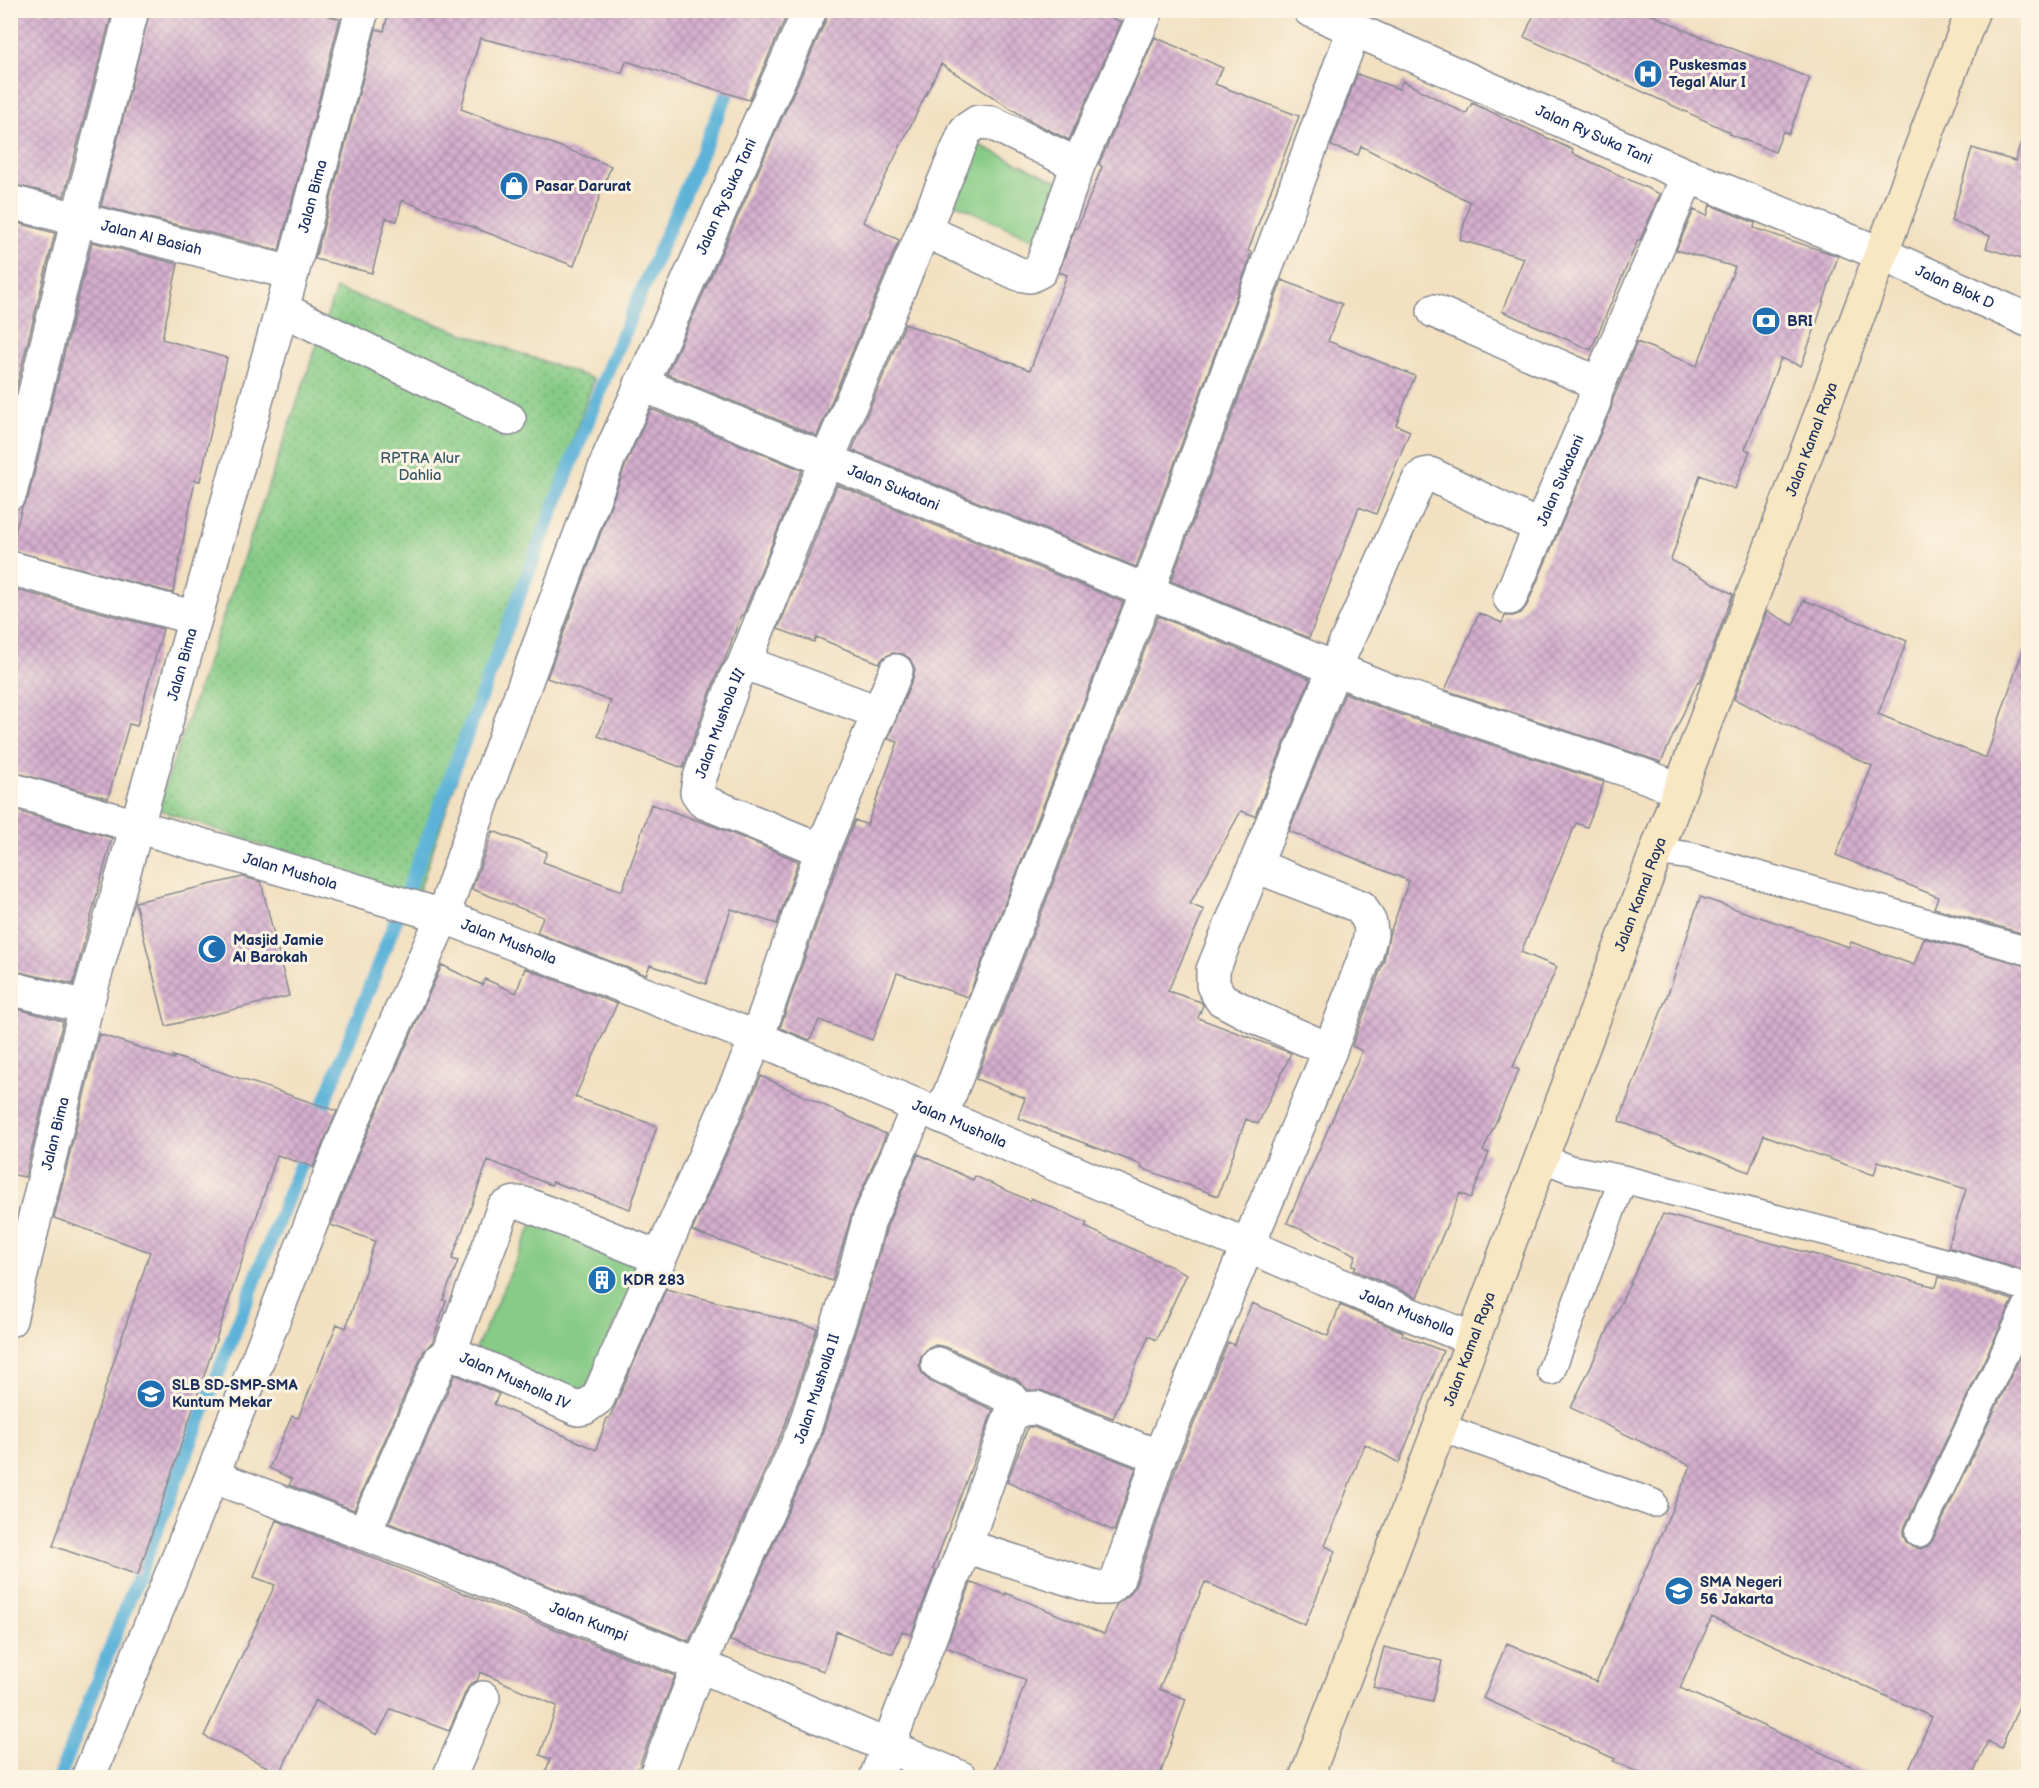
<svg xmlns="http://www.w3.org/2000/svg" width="2039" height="1788" font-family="'Balsamiq Sans',sans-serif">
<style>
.park{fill:url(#park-dots);stroke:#507d72;stroke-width:1.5}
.garden{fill:#86cb86;stroke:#507d72;stroke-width:1.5}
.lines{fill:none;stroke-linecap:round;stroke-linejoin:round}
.stream{stroke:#5cb2d8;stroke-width:14}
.building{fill:url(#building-cross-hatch)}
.lane-casing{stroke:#868890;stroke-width:30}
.street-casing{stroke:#868890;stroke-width:36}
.secondary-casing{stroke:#868890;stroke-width:36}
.lane{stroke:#fff;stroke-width:27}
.street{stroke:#fff;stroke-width:33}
.secondary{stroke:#f8e7c3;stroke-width:33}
.labels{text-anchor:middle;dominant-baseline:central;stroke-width:6;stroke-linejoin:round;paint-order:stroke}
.poi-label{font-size:15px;font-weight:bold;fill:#1b2f5e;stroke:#fcf5e5;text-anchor:start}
.street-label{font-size:15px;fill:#1b2f5e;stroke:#fcf5e5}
.park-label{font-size:15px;fill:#365668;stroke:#fcf5e5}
</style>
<defs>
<pattern id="park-dots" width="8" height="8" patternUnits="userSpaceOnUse" patternTransform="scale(1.5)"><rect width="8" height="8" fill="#86cb86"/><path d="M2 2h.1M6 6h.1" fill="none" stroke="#6da571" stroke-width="1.8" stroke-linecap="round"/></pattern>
<pattern id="building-cross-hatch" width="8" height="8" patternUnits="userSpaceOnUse" patternTransform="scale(1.5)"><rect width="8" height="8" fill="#d5aece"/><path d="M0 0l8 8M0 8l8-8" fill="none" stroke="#ac8eaa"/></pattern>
</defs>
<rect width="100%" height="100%" fill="#fcf5e5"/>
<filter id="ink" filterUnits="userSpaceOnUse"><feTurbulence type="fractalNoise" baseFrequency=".0167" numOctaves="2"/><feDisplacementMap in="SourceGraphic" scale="12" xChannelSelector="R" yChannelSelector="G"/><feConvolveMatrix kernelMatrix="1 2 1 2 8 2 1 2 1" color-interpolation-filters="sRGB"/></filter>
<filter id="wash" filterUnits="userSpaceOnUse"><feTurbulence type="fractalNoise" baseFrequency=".008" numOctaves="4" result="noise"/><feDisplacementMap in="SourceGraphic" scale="24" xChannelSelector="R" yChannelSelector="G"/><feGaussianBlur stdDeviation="1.35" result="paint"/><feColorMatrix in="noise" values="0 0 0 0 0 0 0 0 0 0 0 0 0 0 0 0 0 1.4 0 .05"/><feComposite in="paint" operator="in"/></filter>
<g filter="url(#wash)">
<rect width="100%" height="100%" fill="#f2e0c1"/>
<path class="park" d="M336 289 594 379 416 899 157 809Z"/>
<path class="garden" d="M975 143 1063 184 1037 241 949 201Z
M543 1201 649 1249 581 1399 475 1351Z"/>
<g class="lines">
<path class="stream" d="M317 1122 424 848 519 596 613 357 734 78
M59 1778 307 1148"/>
</g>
<g id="blocks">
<path class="building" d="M10 10 112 12 64 196 10 184Z
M150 10H307L340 19 279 250 101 206Z
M389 10H789L749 100 626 61 622 73 566 58 565 59 480 38 461 109 611 166 574 266 402 200 397 221 386 218 372 273 315 259 376 29 384 31Z
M828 10H1095L1121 22 1069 140 1029 120 941 64 863 222 899 240 817 436 667 374 827 18Z
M1536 10H1643L1691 33 1810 78 1789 134 1783 131 1775 152 1729 134 1730 132 1524 37Z
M1155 37 1223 68 1215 84 1299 116 1248 251 1251 252 1247 267 1136 567 852 450 905 324 1030 370 1067 275 1059 272 1075 228H1077L1102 167 1099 164Z
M1357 74 1399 89 1403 81 1466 114 1472 103 1573 150 1572 153 1660 194 1640 240H1638L1591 350 1502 311 1524 258 1460 240 1470 202 1361 146 1358 155 1331 146Z
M2021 142 2028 143V261L1986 248 1990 236 1951 221 1972 148 2015 161Z
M1710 205 1755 223 1754 228 1838 256 1816 325 1801 366 1781 358 1745 449 1750 451 1735 489 1700 475 1671 560 1733 594 1700 682 1698 681 1661 762 1445 690 1479 613 1502 623 1505 616H1513L1521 613 1527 605 1611 409 1613 399 1637 342 1697 366 1735 267 1676 250 1694 210 1707 216Z
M10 221 55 233 10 413Z
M92 242 178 264 162 339 227 358 200 481 195 480 173 593 10 550 22 507 28 498Z
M1282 280 1342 304 1328 341 1415 376 1396 425 1410 431 1376 514 1359 507 1309 638 1171 581Z
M651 409 802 470 743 615H741L724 662 718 671 683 768 598 736 611 701 547 678 626 464Z
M837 485 1123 602 968 997 897 973 872 1040 819 1020 810 1040 780 1028 840 857 855 820 867 825 898 742 888 739 913 678 915 669 910 659 903 654 893 653 884 657 879 663 816 637 814 642 778 629Z
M10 588 163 629 137 726 129 724 108 798 10 771Z
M1804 600 1907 641 1878 714 1986 758 2022 652 2028 653V935L1934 908 1938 897 1836 855 1872 766 1734 699 1767 611 1793 625Z
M1158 616 1310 679 1255 816 1241 811 1190 904 1204 910 1168 991 1201 1002 1203 1005 1198 1018 1291 1053 1258 1124 1246 1119 1218 1196 1141 1168 1142 1165 1018 1118 1025 1098 976 1079Z
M1345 693 1384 709 1604 782 1587 827 1576 823 1521 952 1557 967 1513 1067 1519 1070 1483 1151 1489 1153 1471 1198 1460 1193 1417 1297 1354 1270 1356 1266 1352 1265 1356 1255 1287 1223 1362 1051 1352 1046 1384 960 1389 935 1409 881 1289 831Z
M651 804 716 827 798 861 777 924 731 909 706 984 650 965 646 975 537 933 543 917 472 889 493 831 547 852 543 862 622 891Z
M10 809 112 838 73 984 10 970Z
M243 877 261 882 289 996 166 1026 135 902Z
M1700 897 1849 947 1851 942 1914 965 1924 938 2028 966V1272L1948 1247 1966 1189 1878 1161 1874 1175 1764 1135 1749 1172 1619 1121 1672 983Z
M442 965 482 985 485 979 516 993 525 968 617 1004 575 1097 657 1126 630 1209 553 1182 551 1185 488 1160 452 1259 458 1261 443 1300 446 1301 433 1341 424 1351 354 1510 289 1485 292 1479 269 1468 292 1416 298 1418 337 1324 346 1328 375 1241 331 1225 359 1152Z
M10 1007 63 1021 25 1177 10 1174Z
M99 1034 174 1059 173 1056 337 1111 313 1167 277 1155 138 1575 53 1546 150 1252 54 1218Z
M761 1076 886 1134 852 1213 832 1281 692 1231Z
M918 1154 973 1180 975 1176 1030 1201 1031 1198 1087 1223 1085 1227 1187 1274 1156 1340 1149 1336 1113 1418 1043 1391 1028 1390 1016 1379 946 1347 936 1345 927 1349 921 1356 919 1365 923 1375 930 1381 993 1410 933 1569 936 1570 911 1635 902 1631 893 1654 836 1631 824 1671 730 1641 820 1440 873 1278 887 1226Z
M1663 1214 1936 1287 1939 1277 2013 1300 1905 1526 1903 1534 1906 1542 1913 1547 1921 1549 1928 1546 1933 1540 2028 1340V1685L2001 1748 1988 1741 1971 1778H1905L1932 1717 1712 1617 1680 1688 1877 1778H1650L1613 1761 1615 1759 1569 1738 1570 1737 1483 1698 1507 1643 1596 1682 1691 1466 1571 1408Z
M666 1289 817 1328 785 1425 689 1641 389 1523 455 1374 499 1394 494 1404 596 1450 607 1418H609L615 1406Z
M1252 1303 1328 1336 1340 1305 1403 1332 1402 1335 1443 1351 1399 1463 1365 1444 1325 1546 1335 1551 1305 1625 1205 1582 1159 1689 1186 1699 1159 1778H992L1026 1680 946 1647 971 1583 1006 1595V1593L1104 1634 1117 1604 1129 1595 1135 1587 1177 1464 1228 1342 1234 1345Z
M1028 1427H1033L1136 1468 1114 1531 1007 1482Z
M276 1520 675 1676 634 1778H544L550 1759 540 1755 557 1706 480 1672 477 1681 471 1683 466 1691 449 1731 391 1709 377 1735 315 1700 280 1773 204 1736 275 1585 254 1577Z
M1384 1647 1442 1661 1432 1701 1373 1687Z"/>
</g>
</g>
<g filter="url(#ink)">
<use href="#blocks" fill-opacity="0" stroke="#868890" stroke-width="1.5"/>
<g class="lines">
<g class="lane-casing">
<path id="lane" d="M1656 851 1690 856 2028 951
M1541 1158 1570 1169 1623 1179 1956 1265 2028 1288
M1551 1371 1623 1179
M1440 1427 1653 1503
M1919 1533 2028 1304"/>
</g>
<g class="street-casing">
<g id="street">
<path id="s1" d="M1310 10 1688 176 1882 254 2028 320"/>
<path id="s2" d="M10 202 292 273"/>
<path d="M924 230 1019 274 1030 276 1040 271 1078 165 1147 10"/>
<path d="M282 309 509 419"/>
<path d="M1434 311 1586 378 1596 390"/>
<path id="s3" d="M641 384 1390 691 1642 775 1679 789"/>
<path d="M10 493 78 219 132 10"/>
<path d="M10 568 195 618"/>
<path id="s4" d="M1510 598 1594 402 1596 390 1688 176"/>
<path d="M742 669 795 536 966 130 978 122 992 123 1078 165"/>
<path id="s5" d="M10 789 443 916 757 1038 1404 1312 1473 1339"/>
<path id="s6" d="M822 850 704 802 697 792 699 780 736 677 742 669 751 665 880 713"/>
<path d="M10 988 86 1007"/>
<path d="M1330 1050 1255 1017 1221 999 1213 985V970L1335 667 1419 480 1424 475 1430 474 1533 524H1538L1542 522"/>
<path d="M941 1116 1147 592 1354 29"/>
<path id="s7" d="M10 1320 86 1007 292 273 362 10"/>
<path d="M449 1353 503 1209C512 1203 517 1201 528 1205L660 1258"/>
<path d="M938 1364 1008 1396 1021 1409"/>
<path id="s8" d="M212 1476 418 1554 699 1665 961 1778"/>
<path id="s9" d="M364 1533 441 1359 449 1353 455 1354 578 1409 584 1408 598 1398 757 1038 822 850 896 671"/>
<path d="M965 1546 1098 1588H1109L1117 1581 1159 1457 1330 1050 1366 954 1371 934 1370 923 1361 907 1256 866"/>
<path id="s10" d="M88 1778 212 1476 342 1145 443 916 493 770 609 457 810 10"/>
<path d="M449 1778 483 1698"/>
<path id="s11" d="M655 1778 699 1665 803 1432 855 1272 869 1220 919 1106"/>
<path d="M876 1778 965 1546 1010 1417 1021 1409 1036 1408 1159 1457"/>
</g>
</g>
<g class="secondary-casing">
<g id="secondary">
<path id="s12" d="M1306 1778 1440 1427 1973 10"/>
</g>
</g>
<use href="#lane" class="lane"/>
<use href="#street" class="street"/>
<use href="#secondary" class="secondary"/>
</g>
</g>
<defs>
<g id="hospital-disc" transform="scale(1.5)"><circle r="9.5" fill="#1f6fb2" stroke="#fcf5e5"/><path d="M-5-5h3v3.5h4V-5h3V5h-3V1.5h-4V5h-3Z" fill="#fff"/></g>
<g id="shop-disc" transform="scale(1.5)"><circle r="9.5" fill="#1f6fb2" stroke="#fcf5e5"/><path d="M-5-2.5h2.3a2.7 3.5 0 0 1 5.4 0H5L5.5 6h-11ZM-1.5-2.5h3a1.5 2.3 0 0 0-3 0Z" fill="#fff"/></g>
<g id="bank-disc" transform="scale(1.5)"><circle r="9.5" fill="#1f6fb2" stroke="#fcf5e5"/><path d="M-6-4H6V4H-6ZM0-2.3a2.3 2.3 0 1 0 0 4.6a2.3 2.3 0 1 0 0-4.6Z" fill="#fff"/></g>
<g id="mosque-disc" transform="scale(1.5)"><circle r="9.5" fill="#1f6fb2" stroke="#fcf5e5"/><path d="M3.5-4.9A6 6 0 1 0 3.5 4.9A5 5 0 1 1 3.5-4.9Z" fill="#fff"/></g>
<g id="building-disc" transform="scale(1.5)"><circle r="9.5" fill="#1f6fb2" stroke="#fcf5e5"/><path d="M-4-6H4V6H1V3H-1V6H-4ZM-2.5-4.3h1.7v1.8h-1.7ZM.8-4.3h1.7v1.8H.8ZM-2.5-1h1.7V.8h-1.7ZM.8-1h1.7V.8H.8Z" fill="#fff"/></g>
<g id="school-disc" transform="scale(1.5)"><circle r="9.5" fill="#1f6fb2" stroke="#fcf5e5"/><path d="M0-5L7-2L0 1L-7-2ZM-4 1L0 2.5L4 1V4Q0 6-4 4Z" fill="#fff"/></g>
</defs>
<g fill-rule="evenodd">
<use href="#hospital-disc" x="1648" y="74"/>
<use href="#shop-disc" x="514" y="186"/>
<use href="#bank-disc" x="1766" y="321"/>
<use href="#mosque-disc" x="212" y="949"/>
<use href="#building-disc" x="602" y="1280"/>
<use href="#school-disc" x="151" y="1394"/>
<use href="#school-disc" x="1679" y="1591"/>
</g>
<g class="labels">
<g class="poi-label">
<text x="1669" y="65">Puskesmas<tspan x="1669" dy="17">Tegal Alur I</tspan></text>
<text x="535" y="186">Pasar Darurat</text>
<text x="1787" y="321">BRI</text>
<text x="233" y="940">Masjid Jamie<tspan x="233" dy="17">Al Barokah</tspan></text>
<text x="623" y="1280">KDR 283</text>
<text x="172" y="1385">SLB SD-SMP-SMA<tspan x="172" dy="17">Kuntum Mekar</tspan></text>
<text x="1700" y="1582">SMA Negeri<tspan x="1700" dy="17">56 Jakarta</tspan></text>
</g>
<g class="street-label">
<text stroke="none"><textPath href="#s1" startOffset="310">Jalan Ry Suka Tani</textPath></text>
<text stroke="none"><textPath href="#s7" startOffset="1164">Jalan Bima</textPath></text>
<text stroke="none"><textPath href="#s10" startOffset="1706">Jalan Ry Suka Tani</textPath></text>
<text stroke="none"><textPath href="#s2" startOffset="146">Jalan Al Basiah</textPath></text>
<text stroke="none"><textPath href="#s1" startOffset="702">Jalan Blok D</textPath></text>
<text stroke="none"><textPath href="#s12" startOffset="1431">Jalan Kamal Raya</textPath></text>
<text stroke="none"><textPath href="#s4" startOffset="128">Jalan Sukatani</textPath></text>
<text stroke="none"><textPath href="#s3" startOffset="273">Jalan Sukatani</textPath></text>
<text stroke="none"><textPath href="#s7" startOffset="678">Jalan Bima</textPath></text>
<text stroke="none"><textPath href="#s6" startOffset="212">Jalan Mushola III</textPath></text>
<text stroke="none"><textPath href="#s5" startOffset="292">Jalan Mushola</textPath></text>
<text stroke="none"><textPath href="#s12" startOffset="945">Jalan Kamal Raya</textPath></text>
<text stroke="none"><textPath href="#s5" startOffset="522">Jalan Musholla</textPath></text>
<text stroke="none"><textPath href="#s5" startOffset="1008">Jalan Musholla</textPath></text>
<text stroke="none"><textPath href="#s7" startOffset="192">Jalan Bima</textPath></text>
<text stroke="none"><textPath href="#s5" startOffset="1494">Jalan Musholla</textPath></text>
<text stroke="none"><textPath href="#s12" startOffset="459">Jalan Kamal Raya</textPath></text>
<text stroke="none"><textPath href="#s9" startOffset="272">Jalan Musholla IV</textPath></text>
<text stroke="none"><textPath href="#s11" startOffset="422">Jalan Musholla II</textPath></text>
<text stroke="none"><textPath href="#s8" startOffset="404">Jalan Kumpi</textPath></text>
</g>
<g class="park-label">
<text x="420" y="458">RPTRA Alur<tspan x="420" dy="17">Dahlia</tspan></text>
</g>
</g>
<rect width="2039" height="1788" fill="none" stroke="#fcf5e5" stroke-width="36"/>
</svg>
